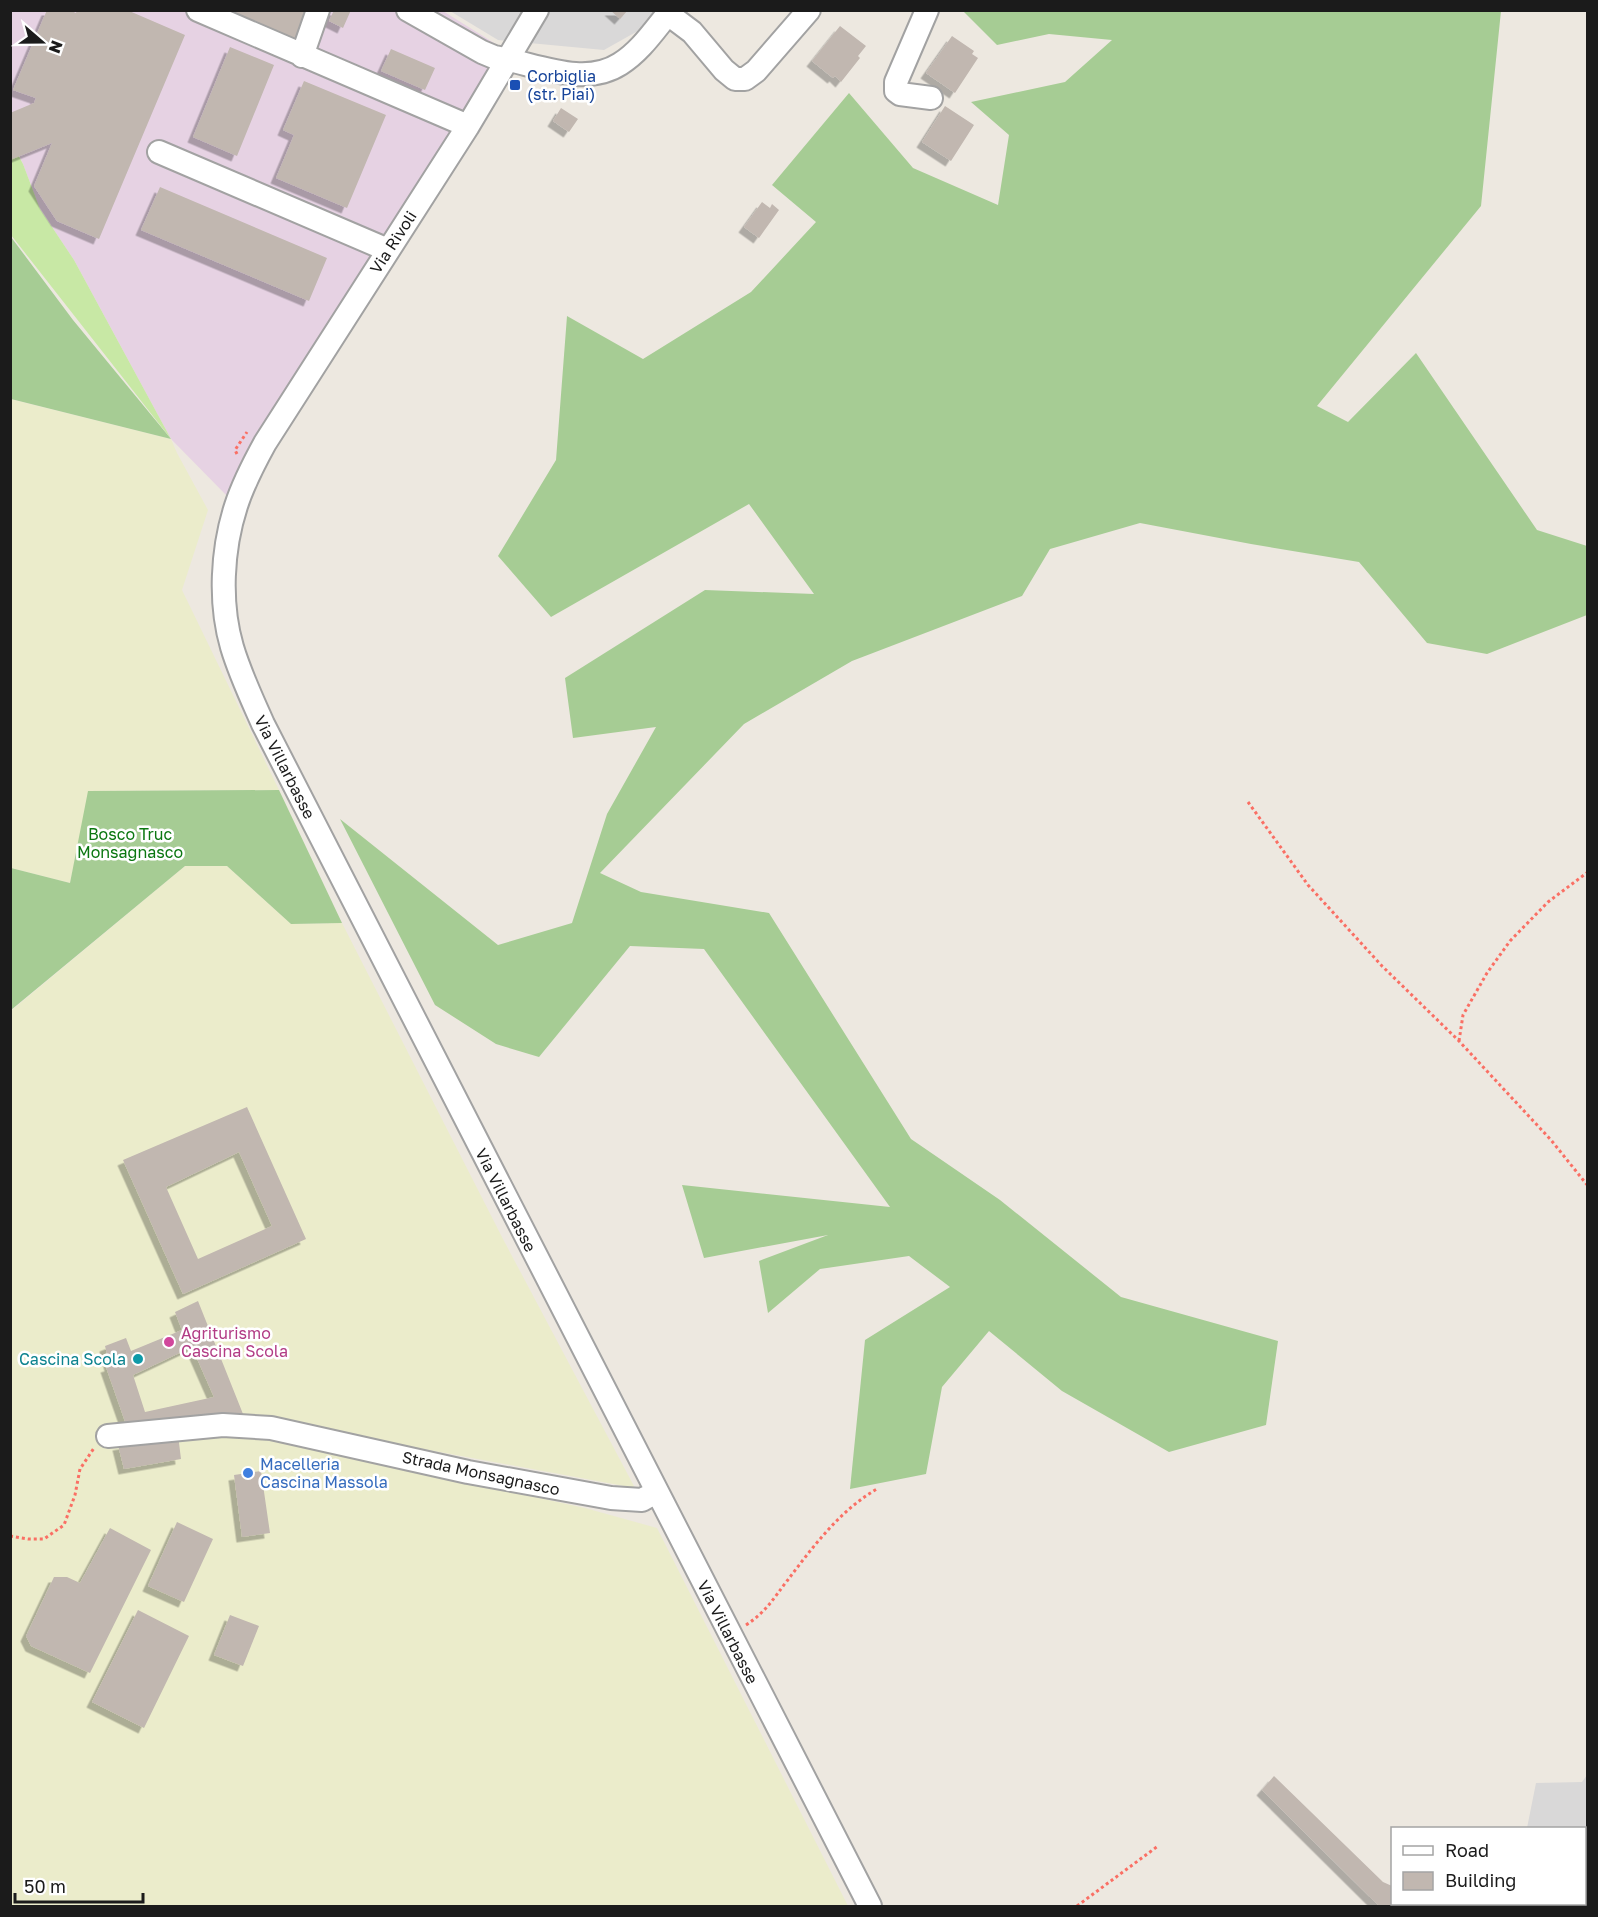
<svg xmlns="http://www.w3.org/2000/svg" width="1598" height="1917" font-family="'Golos Text',sans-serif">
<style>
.residential{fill:#d9d8d8}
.industrial{fill:#e6d2e3}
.farmland{fill:#ebeccb}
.grass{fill:#c8e8a5}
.forest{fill:#a6cc94}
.building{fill:#c1b7b0;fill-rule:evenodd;filter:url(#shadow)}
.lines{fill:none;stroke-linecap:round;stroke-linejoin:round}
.minor-casing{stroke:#a2a2a2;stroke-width:26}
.path{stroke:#fa6f64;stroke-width:3;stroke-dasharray:3 3;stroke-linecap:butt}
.minor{stroke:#fff;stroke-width:22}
.transit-dot{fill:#1a4fb4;stroke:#fff;stroke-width:2}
.hotel-dot{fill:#d1479c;stroke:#fff;stroke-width:2}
.culture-dot{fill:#0f9aa8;stroke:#fff;stroke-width:2}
.shop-dot{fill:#3f7fe0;stroke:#fff;stroke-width:2}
.labels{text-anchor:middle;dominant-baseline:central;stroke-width:5;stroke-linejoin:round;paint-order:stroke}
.transit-label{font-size:16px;fill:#164399;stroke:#fff;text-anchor:start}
.street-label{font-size:16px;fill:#1b1b1b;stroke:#fff}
.park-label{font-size:16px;fill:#0b7711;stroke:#fff}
.hotel-label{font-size:16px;fill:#b23c85;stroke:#fff;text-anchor:start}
.culture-label{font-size:16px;fill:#0d838f;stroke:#fff;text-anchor:end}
.shop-label{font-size:16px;fill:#366cbe;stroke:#fff;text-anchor:start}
</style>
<defs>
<filter id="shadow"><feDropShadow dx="-5.5" dy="5.5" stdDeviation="0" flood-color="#0004"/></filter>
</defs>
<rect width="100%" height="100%" fill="#ede8e0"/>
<path class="residential" d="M450 11H658L636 32 604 50 498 40Z
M1587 1775V1906H1559L1557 1904H1584V1828H1527L1536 1783 1582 1782Z"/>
<path class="industrial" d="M11 11H443L521 60 228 497 171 439 74 260 40 209 23 164 11 140Z"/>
<path class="farmland" d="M10 399 171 439 177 453 208 510 182 590 279 790 89 791 70 883 11 868Z
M185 866H227L291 924 342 923 503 1239 635 1488 418 1448 416 1471 585 1508 657 1528 848 1906H11L10 1009 12 1010Z"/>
<path class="grass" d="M10 140 23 164 40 209 74 260 171 439 11 235Z"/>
<path class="forest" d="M963 11H1501L1481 206 1317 406 1348 422 1416 353 1537 530 1587 546V615L1487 654 1427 643 1359 562 1251 544 1140 523 1050 549 1022 596 852 661 744 724 600 873 641 892 769 913 911 1139 1000 1200 1121 1297 1278 1341 1266 1425 1169 1452 1062 1391 989 1331 942 1387 926 1474 850 1489 865 1340 950 1287 909 1256 820 1269 768 1313 759 1261 828 1235 704 1258 682 1185 890 1207 704 949 630 946 539 1057 496 1044 435 1005 340 819 498 945 572 923 607 814 656 727 573 738 565 678 705 590 814 594 749 504 551 617 498 556 556 460 567 316 643 359 751 292 816 222 772 185 849 93 913 168 998 205 1009 135 971 102 1065 82 1112 40 1049 34 997 45Z
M11 237 73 320 171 439 11 399Z
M279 790 342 923 291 924 227 866H185L11 1010V868L70 883 88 791Z"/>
<path class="building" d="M47 10H69L76 13 77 10H127L185 35 99 239 57 221 34 186 52 143 10 160V113L34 103 36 98 13 90Z
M222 10H310L297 42Z
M334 10H351L343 28 329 21Z
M610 10H628L620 19Z
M840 26 866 46 858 56 860 58 841 82 835 76 833 78 812 61Z
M952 36 974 51 972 54 978 58 955 93 926 73Z
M230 47 274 65 237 156 193 137Z
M391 49 435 68 425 90 381 71Z
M304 81 386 115 347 208 276 178 294 135 283 130Z
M945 106 974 125 951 161 922 142Z
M561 108 578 119 569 132 553 121Z
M160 187 327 258 309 301 141 230Z
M762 202 770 208 772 204 779 210 759 238 744 227Z
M247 1107 306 1239 183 1294 123 1160ZM239 1152 272 1226 198 1259 166 1187Z
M198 1301 243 1414 128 1430 106 1367 110 1366 105 1346 126 1338 131 1351 182 1330 175 1312ZM192 1347 214 1397 145 1412 133 1375Z
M178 1435 181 1459 124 1469 118 1445Z
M261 1471 270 1533 242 1537 234 1475Z
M177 1522 213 1539 184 1602 148 1586Z
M110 1528 151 1550 90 1673 31 1646 26 1636 54 1577H67L80 1583Z
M138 1610 189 1636 144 1728 92 1702Z
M230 1615 259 1626 243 1666 214 1655Z
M1274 1776 1383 1882 1392 1886V1904H1447L1450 1906H1379L1262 1790Z"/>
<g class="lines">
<g class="minor-casing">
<path id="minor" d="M198 10 468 126
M408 10 482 52 494 57C534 63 583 88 620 64 641 51 655 29 671 10
M537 10 468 126 265 443C254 463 243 484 236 506 222 549 219 603 232 647 240 674 252 699 263 724L870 1906
M927 10 896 82V91L900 94 931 98
M668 14 692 32 724 70 735 79H745L756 71 809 10
M302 56 318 10
M159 152 388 250
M108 1436 223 1425 271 1428 468 1472 611 1498 642 1500 656 1492"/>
</g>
<path class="path" d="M237 454 235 450 247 432
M1248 802 1308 885 1382 966 1459 1041 1551 1140 1588 1186
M1459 1041 1463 1015 1487 973 1510 941 1548 902 1588 872
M10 1536 28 1539H44L64 1525 75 1495 80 1469 94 1448
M746 1625C766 1612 773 1599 787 1581 812 1548 840 1510 877 1489
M1077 1906 1158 1846"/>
<use href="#minor" class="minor"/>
</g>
<rect class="transit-dot" x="509" y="79" width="12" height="12" rx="3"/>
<circle class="hotel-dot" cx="169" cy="1342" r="6"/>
<circle class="culture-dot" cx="138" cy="1359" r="6"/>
<circle class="shop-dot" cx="248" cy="1473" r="6"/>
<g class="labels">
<g class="transit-label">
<text x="527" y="76">Corbiglia<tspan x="527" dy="18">(str. Piai)</tspan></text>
</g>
<g class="street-label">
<text transform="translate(393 242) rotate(-57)">Via Rivoli</text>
<text transform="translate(285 767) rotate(63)">Via Villarbasse</text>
<text transform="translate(506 1200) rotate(63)">Via Villarbasse</text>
<text transform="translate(481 1473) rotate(12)">Strada Monsagnasco</text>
<text transform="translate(728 1632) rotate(63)">Via Villarbasse</text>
</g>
<g class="park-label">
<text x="130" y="834">Bosco Truc<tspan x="130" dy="18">Monsagnasco</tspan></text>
</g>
<g class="hotel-label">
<text x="181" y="1333">Agriturismo<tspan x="181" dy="18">Cascina Scola</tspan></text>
</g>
<g class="culture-label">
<text x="126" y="1359">Cascina Scola</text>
</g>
<g class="shop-label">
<text x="260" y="1464">Macelleria<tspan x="260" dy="18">Cascina Massola</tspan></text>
</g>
</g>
<rect width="1598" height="1917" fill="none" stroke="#1b1b1b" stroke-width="24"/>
<rect x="1391" y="1827" width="195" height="78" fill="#ffffff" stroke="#a4a4a4" stroke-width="1.5"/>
<rect x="1403" y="1846" width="30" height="9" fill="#ffffff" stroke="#a4a4a4" stroke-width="1.5"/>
<text x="1445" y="1857" font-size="18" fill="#1b1b1b">Road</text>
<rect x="1403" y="1872" width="30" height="18" fill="#c1b7b0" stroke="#a4a4a4" stroke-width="1.5"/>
<text x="1445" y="1887" font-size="18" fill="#1b1b1b">Building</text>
<g transform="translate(42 42) rotate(110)" stroke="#ffffff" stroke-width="4.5" paint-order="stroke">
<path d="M0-4.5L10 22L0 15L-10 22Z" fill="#1b1b1b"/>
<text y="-9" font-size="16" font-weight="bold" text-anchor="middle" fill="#1b1b1b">N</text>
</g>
<path d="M15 1893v9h128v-9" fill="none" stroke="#1b1b1b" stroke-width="3"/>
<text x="24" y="1893" font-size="18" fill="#1b1b1b" stroke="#ffffff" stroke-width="4.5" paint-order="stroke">50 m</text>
</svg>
